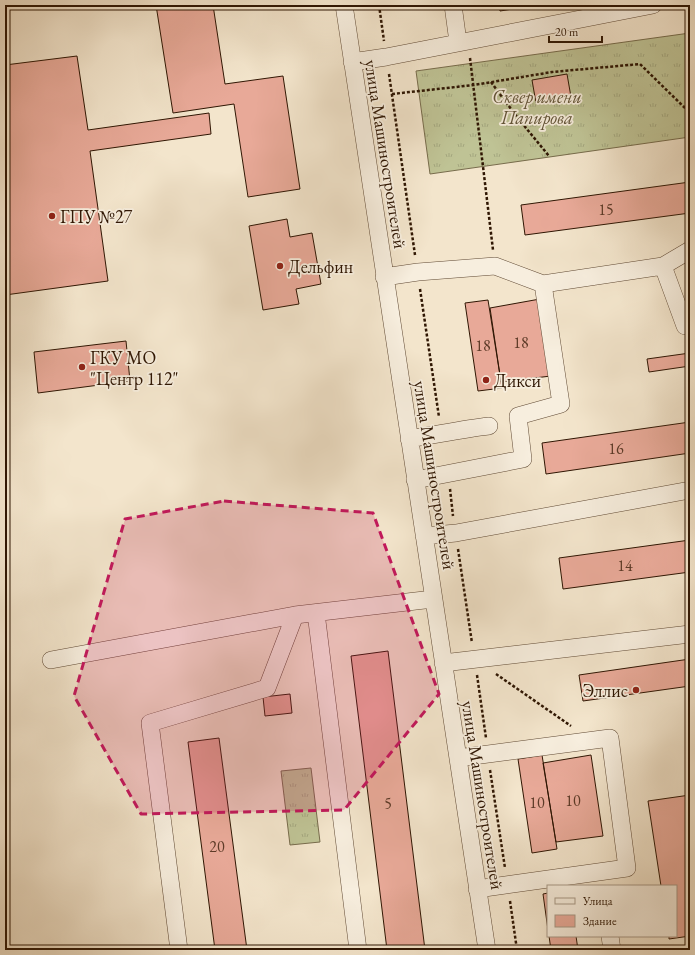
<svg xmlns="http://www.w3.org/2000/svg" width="695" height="955" font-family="'EB Garamond',serif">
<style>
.grass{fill:url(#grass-tufts);stroke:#776c4c}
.building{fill:#e8a998;stroke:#2f1603}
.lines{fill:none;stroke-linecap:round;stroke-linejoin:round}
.minor-casing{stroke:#604a35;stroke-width:18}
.path{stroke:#2f1603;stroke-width:2.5;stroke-dasharray:3 2;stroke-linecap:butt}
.minor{stroke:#f7eede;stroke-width:17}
.marked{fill:#c2185b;fill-opacity:0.2;stroke:#c2185b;stroke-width:3;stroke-dasharray:8 5;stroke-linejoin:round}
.poi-dot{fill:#8f2418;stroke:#f7eede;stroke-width:1.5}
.labels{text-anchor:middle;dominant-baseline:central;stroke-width:3.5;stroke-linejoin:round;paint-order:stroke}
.number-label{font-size:16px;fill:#5d3b28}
.park-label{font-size:18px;font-style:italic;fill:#615336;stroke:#f7eede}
.street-label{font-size:18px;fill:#2f1603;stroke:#f7eede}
.poi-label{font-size:18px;fill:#2f1603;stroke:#f7eede;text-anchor:start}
</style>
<defs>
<pattern id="grass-tufts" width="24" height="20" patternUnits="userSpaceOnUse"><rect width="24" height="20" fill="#bfc395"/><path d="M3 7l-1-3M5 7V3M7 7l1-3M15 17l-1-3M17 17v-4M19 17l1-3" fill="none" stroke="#a4a77f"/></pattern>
</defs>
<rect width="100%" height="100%" fill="#f3e5cc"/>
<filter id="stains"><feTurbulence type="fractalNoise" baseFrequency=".005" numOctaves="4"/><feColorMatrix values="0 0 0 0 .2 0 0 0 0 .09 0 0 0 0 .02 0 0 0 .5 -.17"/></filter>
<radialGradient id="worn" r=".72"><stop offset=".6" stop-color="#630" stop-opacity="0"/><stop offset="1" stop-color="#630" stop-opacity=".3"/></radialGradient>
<path class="grass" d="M690 33V137L430 174 416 71Z
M311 768 320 842 290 845 281 771Z"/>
<path class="building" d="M156 5H213L225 84 283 76 300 189 248 197 234 104 173 113Z
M499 5H538L500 11Z
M77 56 88 130 209 113 211 134 90 151 108 281 5 295V65Z
M567 74 571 97 536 103 532 80Z
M690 182V213L525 235 521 205Z
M287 219 290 237 312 233 321 284 296 289 299 304 263 310 249 226Z
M540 299 551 376 501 382 490 308Z
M488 300 502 388 478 391 465 303Z
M126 341 130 381 38 393 34 352Z
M690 353V366L649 372 647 359Z
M690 422V453L546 474 542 443Z
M690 540V572L563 589 559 558Z
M388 651 425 950H387L351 656Z
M690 659V686L583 701 579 675Z
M290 694 292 713 265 716 263 697Z
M219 738 247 950H215L188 742Z
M542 755 557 849 532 853 518 759Z
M591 755 603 836 556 842 543 763Z
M690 795V936L669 939V936H676V886H661L648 801Z
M548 893V930L543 894Z
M549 936H576L578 950H551Z"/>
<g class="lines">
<g class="minor-casing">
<path id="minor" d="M344 5 487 950
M453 5 458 42
M352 62 386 57 653 5
M663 266 690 250
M384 277 418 272 495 266 543 284 663 266 685 326 690 325
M409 439C436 435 462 429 489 426
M415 480 523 459 518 416 561 404 543 284
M424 536 456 533 690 490
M316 613 358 950
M51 660 295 615 433 599
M443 663 690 634
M458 758 610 738 627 868 477 889
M610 936 612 950
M179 950 150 723 267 688 295 615"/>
</g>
<path class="path" d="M379 5 384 41
M689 5 686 109 690 124
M470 58 493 250
M389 74 415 255
M491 82 517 117 549 156
M392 94 474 85 552 72 640 64 686 109 690 116
M420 289 439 417
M450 489 453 516
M458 549 472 643
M496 674 571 726
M477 675 486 738
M490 770 505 868
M510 901 517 950"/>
<use href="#minor" class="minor"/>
</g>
<path class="marked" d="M224 501 373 513 439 694 344 810 141 814 74 696 125 519Z"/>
<g class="poi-dot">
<circle cx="52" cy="216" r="4"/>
<circle cx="280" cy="266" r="4"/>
<circle cx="82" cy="367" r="4"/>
<circle cx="486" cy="380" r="4"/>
<circle cx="636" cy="690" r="4"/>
</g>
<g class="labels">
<g class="number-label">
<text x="606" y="209">15</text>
<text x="521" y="342">18</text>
<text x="483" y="345">18</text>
<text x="616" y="448">16</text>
<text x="625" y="565">14</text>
<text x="573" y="800">10</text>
<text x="537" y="802">10</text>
<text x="388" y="803">5</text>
<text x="217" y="846">20</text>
</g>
<g class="park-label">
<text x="537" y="96">Сквер имени<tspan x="537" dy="21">Папирова</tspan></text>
</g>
<g class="street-label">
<text transform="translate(386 154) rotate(81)">улица Машиностроителей</text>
<text transform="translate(435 475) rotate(81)">улица Машиностроителей</text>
<text transform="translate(483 795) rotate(81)">улица Машиностроителей</text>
</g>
<g class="poi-label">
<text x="60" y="216">ГПУ №27</text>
<text x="288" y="266">Дельфин</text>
<text x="90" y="357">ГКУ МО<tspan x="90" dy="21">"Центр 112"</tspan></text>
<text x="494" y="380">Дикси</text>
<text x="628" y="690" text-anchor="end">Эллис</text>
</g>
</g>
<rect width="695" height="955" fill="none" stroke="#f3e5cc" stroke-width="20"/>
<rect x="6" y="6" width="683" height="943" fill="none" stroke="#2f1603" stroke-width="2"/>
<rect x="10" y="10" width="675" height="935" fill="none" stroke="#2f1603"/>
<rect x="547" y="885" width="130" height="52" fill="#f7eede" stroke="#a79886"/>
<rect x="555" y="898" width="20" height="6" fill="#f7eede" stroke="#a79886"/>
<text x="583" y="905" font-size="12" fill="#2f1603">Улица</text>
<rect x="555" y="915" width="20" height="12" fill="#e8a998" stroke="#a79886"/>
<text x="583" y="925" font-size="12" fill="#2f1603">Здание</text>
<path d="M549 36v6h53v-6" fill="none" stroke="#2f1603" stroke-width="2"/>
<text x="555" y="36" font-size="12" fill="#2f1603" stroke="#f7eede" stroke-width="3" paint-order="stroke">20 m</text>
<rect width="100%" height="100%" filter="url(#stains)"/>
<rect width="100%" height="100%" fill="url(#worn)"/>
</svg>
